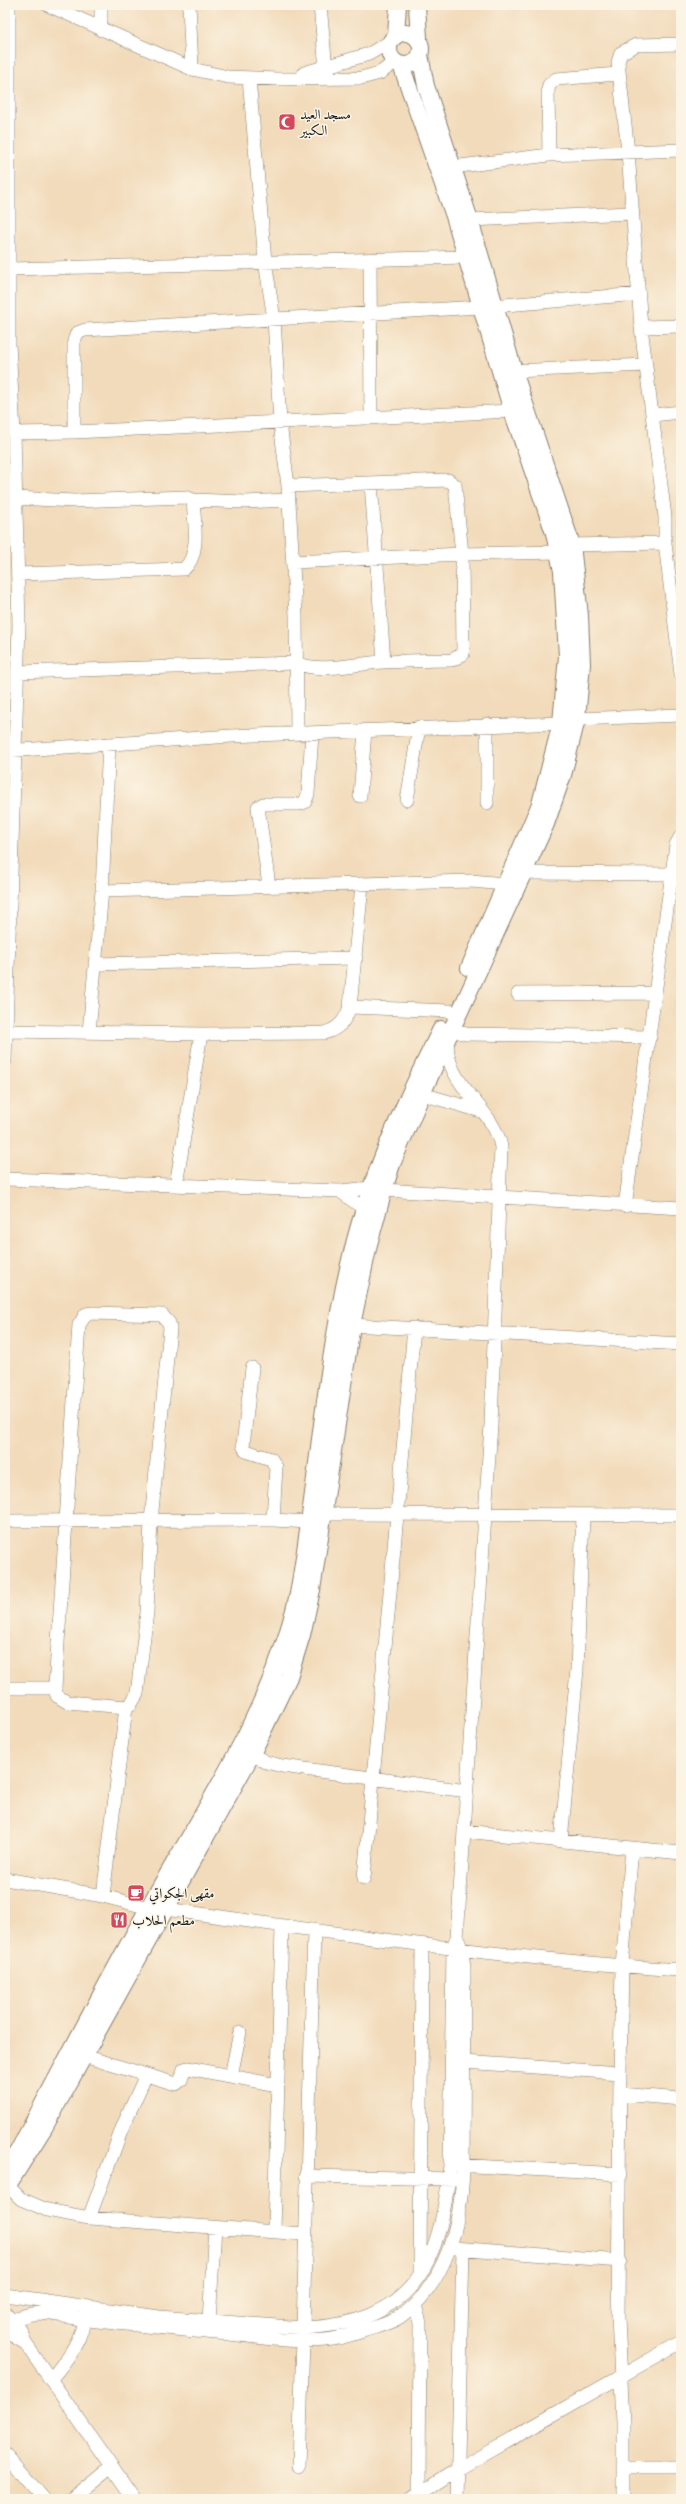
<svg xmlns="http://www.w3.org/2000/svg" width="686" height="2504" font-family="'EB Garamond',Amiri,serif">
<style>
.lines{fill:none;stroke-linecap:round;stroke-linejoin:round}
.minor-casing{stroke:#877c6c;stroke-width:14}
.major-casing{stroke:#877c6c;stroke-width:18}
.minor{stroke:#fff;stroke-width:13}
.major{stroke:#fff;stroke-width:16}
.labels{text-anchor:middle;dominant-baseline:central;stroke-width:3;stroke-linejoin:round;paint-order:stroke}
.poi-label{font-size:14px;fill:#1c1c1c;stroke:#fcf5e5;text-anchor:start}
</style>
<rect width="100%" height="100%" fill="#fcf5e5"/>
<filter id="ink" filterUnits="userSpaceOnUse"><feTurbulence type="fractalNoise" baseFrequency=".025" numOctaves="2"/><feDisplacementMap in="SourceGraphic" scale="8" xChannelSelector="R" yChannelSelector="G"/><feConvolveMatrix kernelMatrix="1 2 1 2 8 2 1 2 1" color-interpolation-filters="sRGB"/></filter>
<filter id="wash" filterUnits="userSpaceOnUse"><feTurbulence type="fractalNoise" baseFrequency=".012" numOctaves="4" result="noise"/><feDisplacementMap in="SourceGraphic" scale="16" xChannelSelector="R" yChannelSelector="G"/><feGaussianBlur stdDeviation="0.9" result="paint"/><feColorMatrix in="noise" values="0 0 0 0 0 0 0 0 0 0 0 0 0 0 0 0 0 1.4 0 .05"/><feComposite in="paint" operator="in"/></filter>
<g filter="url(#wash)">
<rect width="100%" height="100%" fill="#f2dbbb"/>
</g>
<g filter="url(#ink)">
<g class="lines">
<g class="minor-casing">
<path id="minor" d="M48 5 192 69 228 77 277 79 361 78 380 73 395 62
M101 5V30
M189 5 192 69
M320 5 326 69
M681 44 636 45 621 53 618 62 628 152 641 327 665 517V543L681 674
M304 73 369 54 391 41
M249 78 265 261 274 319 280 423 288 486 296 615 297 734
M549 155 548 91 549 85 556 79 618 74
M452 167 549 155 681 150
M470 220 632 213
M370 260 371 418
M10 269 466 257
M641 327 681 326
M514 371 645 365
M653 415 681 412
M74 432V341L77 333 85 330 480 307 639 294
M14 433 74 432 512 411
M371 483 384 662
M16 498 74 501 186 497 193 500C194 521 201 554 184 569L18 574
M193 500 245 502 289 500
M572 545 665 543
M293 562 462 554 558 552
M19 672 296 663C323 674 356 663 384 662 407 661 429 660 452 660L463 654 462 554 455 485 448 480 288 486
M577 719 681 715
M5 751 232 736 561 723
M360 796 365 730
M407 800 419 727
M487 803V724
M523 873 672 874
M269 886 258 807 263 804H300L305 802 308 794 312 734
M102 891 471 881 494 883 505 887
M95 964 356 958
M518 994 655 993
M350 1007 450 1011
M452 1030 466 1034 650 1037
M6 1031 201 1034 324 1033C339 1029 345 1021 350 1007L362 885
M89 1032 102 891 109 744
M5 1061 19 625 14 433 9 344V5
M422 1094 481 1111
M5 1179 340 1191 371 1188
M176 1185 201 1034
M384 1190 681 1208
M340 1191 364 1209
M625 1206 676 845 681 836
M352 1325 681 1344
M252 1368 243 1445 246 1451 271 1459 276 1467 273 1520
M325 1514 681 1515
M5 1521 273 1520 309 1522
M5 1688H55
M243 1750 266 1762 282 1766 467 1791
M464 1831 681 1853
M561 1841 577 1670 583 1515
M364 1878 414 1328
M5 1879 103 1896 149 1908
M103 1896 126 1707 131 1704 137 1694 147 1612 151 1521 170 1328 169 1323 162 1315 93 1313 86 1314 79 1325 55 1688 57 1696 67 1702 126 1707
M166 1909C337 1934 509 1959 681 1970
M84 2056 176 2084 181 2080 184 2069 188 2068 277 2085
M464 2062 620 2073
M231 2076 240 2032
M620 2094 681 2099
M455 2165 620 2174
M306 2176 456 2179
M5 2183 21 2199 47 2210 89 2218 304 2234
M89 2218 123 2126 146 2075
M274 2231 282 1926
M455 2248 620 2261
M420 2270 422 1944
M5 2295 159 2317 303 2328C414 2323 440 2266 450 2165L453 1947 457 1937 491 1425 501 1147C494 1107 441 1083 448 1038
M415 2305 420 2323 419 2494
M5 2313 21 2331 25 2343 134 2499
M209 2321 215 2227
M5 2327C32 2303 57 2317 88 2320 135 2325 182 2330 229 2334 260 2337 294 2343 325 2340 338 2339 351 2335 363 2331 375 2327 389 2324 400 2317 446 2285 461 2223 463 2170L464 1968 462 1951 457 1937
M303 2328 314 1931
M5 2331 25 2343
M51 2379C68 2358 83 2340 85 2312
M5 2454 44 2499
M299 2466 303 2340
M624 2467H681
M71 2499 110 2467
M411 2499 458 2469 681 2342
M457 2499 463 2249
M623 2499V2422L618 2317 620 2073 622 1966 632 1848"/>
</g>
<g class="major-casing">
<path id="major" d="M417 5 419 38
M389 49a16 16 0 1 1 32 0a16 16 0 1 1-32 0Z
M396 35 398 5
M401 65 454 216 512 411 554 533 562 571 567 656 561 723 540 804 469 968
M5 2170 18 2151C63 2066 108 1980 155 1896 211 1799 273 1704 298 1594 318 1482 324 1367 351 1256 370 1176 404 1103 441 1029
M5 2190 44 2128 252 1754 289 1677 302 1635 312 1590 352 1325 369 1244 384 1190 392 1164 422 1094 546 824 563 775 577 719 582 664 580 616 572 545 514 371 470 220 426 86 420 55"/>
</g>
<use href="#minor" class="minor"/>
<use href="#major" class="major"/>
</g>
</g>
<defs>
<g id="mosque-square" transform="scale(0.9)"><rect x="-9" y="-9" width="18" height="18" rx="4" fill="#d1495b" stroke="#fcf5e5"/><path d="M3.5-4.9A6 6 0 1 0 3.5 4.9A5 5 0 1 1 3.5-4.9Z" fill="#fff"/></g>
<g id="cafe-square" transform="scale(0.9)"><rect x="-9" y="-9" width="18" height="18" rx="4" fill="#d1495b" stroke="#fcf5e5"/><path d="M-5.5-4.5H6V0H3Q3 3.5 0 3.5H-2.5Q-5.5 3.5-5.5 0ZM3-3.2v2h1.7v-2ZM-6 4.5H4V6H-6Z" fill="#fff"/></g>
<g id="restaurant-square" transform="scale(0.9)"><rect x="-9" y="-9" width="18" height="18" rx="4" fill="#d1495b" stroke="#fcf5e5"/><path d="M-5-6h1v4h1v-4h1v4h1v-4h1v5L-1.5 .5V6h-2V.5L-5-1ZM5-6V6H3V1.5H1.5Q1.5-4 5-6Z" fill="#fff"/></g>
</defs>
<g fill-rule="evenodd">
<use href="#mosque-square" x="287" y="122"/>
<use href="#cafe-square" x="136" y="1893"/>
<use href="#restaurant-square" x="119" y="1920"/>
</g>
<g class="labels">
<g class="poi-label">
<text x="300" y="114">مسجد العيد<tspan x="300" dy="16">الكبير</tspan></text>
<text x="149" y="1893">مقهى الجكواتي</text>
<text x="132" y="1920">مطعم الحلاب</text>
</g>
</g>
<rect width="686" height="2504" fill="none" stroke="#fcf5e5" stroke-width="20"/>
</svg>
